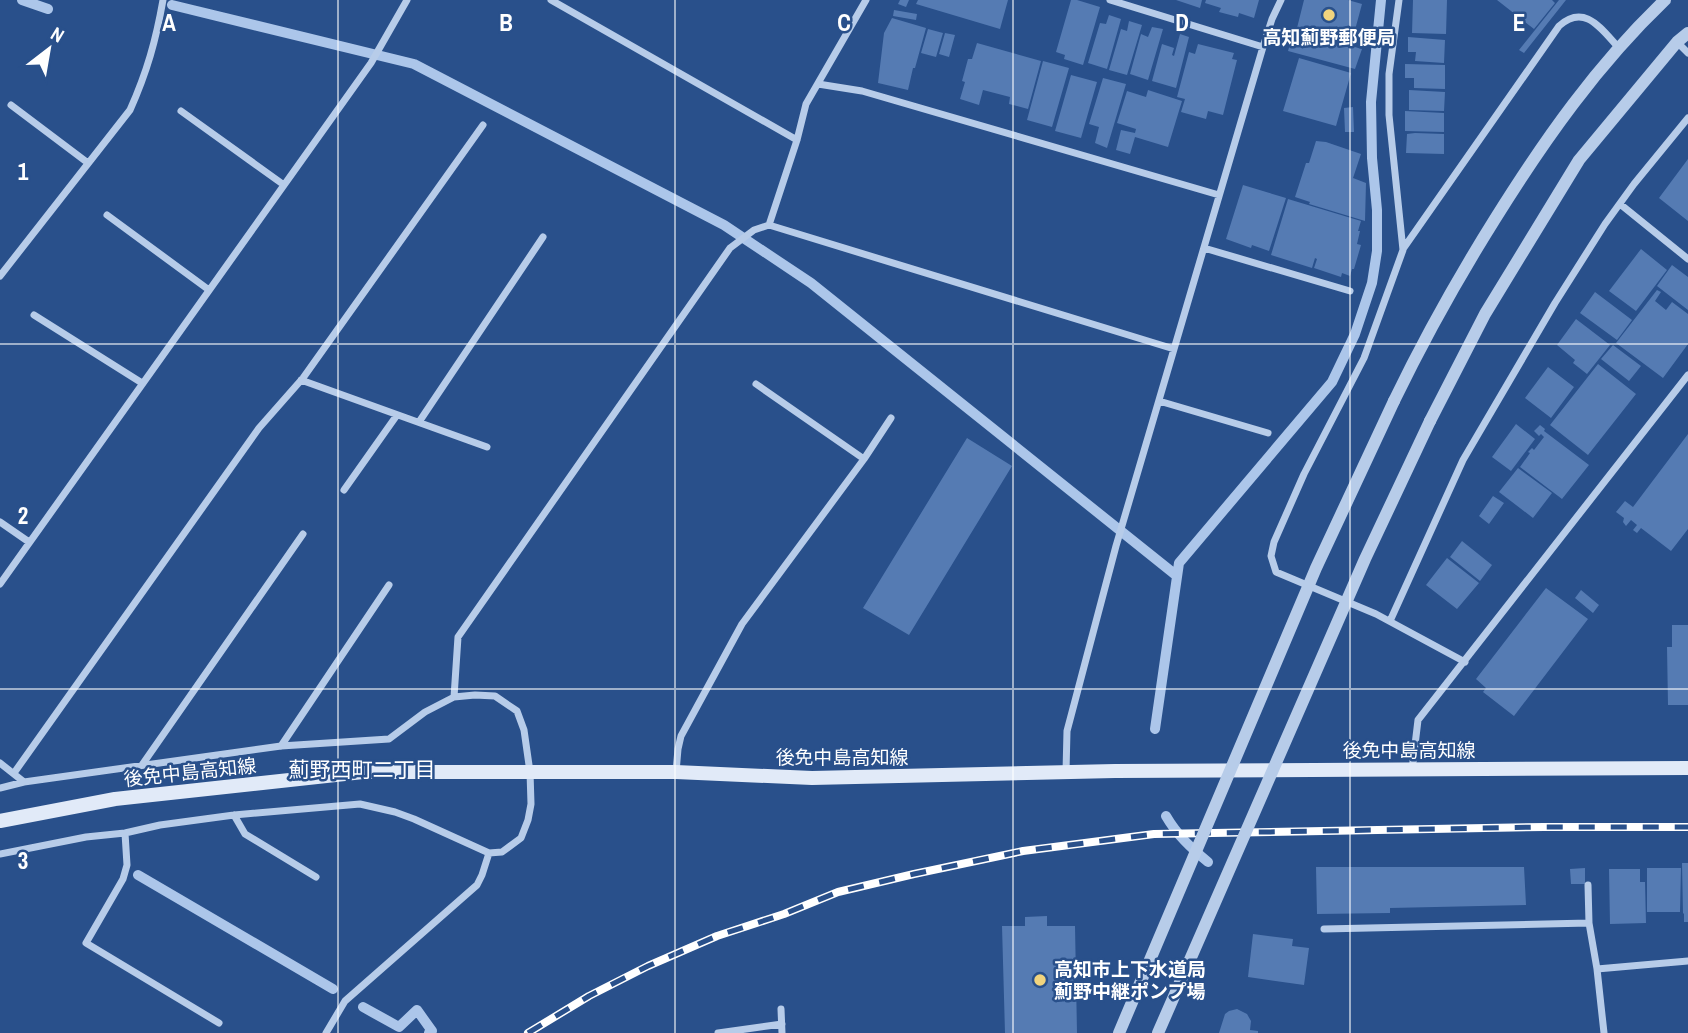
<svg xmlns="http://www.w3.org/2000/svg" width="1688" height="1033" font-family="'Archivo Narrow','Noto Sans JP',sans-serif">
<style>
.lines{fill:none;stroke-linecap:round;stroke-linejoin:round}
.stream{stroke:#acc6ea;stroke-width:10}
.building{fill:#557bb3}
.minor{stroke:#b7cce9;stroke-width:7}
.tertiary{stroke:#b7cce9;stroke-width:12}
.secondary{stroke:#e1eaf8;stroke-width:14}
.rail-casing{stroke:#fff;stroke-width:8}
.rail{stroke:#29508b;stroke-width:5;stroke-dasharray:16;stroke-linecap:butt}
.tertiary-bridge{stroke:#b7cce9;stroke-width:12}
.grid{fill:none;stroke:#fff;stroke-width:2;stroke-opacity:0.55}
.poi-dot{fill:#f1d47e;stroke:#29508b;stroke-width:2.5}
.labels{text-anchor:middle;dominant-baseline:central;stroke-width:5;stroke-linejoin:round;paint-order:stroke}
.poi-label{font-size:19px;font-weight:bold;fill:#fff;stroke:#29508b}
.street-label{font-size:19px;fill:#fff;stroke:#29508b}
.neighbourhood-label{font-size:21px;fill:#fff;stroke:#29508b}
.grid-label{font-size:23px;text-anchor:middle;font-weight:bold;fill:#fff;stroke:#29508b;stroke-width:5;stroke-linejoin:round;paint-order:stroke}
</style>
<rect width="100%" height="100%" fill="#29508b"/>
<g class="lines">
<path class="stream" d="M22 0 48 9
M172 5 414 64 724 225 811 283 1177 576
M1155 729 1179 563 1332 382 1355 334 1372 283 1377 251V210L1372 158 1371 102 1381 0
M1166 816C1177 835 1191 848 1208 862
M138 875 333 989
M363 1007 399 1027 417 1010 432 1031 429 1033"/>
</g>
<path class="building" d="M900 0H909L906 7 898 4Z
M918 0H1008L1000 29 916 4Z
M1071 0H1077L1100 7 1083 65 1064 59 1065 55 1056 52Z
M1176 0H1202L1200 8Z
M1206 0H1259L1254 18 1239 13 1238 17 1219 12 1221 8 1205 3Z
M1304 0H1348L1362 4 1352 41 1297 28Z
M1413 0H1447L1446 34 1412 33Z
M1497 0H1552L1555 3 1534 29Z
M1559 0H1566L1524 53 1519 50Z
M894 10 917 14 916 20 893 16Z
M1109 15 1121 19 1107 69 1088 63 1100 23 1106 24Z
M892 18 926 28 915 68H913L908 90 878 83 884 33Z
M1129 21 1142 25 1127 75 1109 70 1121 29 1127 31Z
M1152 27 1163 29 1148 80 1130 74 1141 34 1148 37Z
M928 29 943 33 936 57 921 53Z
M1294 30 1362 49 1355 69 1288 51Z
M945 33 955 35 949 57 939 54Z
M1180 34 1189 37 1176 88 1152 81 1162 44 1174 48 1172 55 1174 56Z
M1408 37 1445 40 1444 63 1415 61 1416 52H1408Z
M977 43 1041 61 1028 109 1009 104 1010 97 983 90 979 105 960 99 965 82 962 81 968 59H972Z
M1198 44 1234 53 1232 59 1237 60 1223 115 1208 111 1206 119 1181 112 1185 99 1177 97 1189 52 1195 54Z
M1299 58 1351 73 1336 126 1283 111Z
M1043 61 1069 68 1052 127 1027 120Z
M1405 64 1445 65V89L1414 88V78H1405Z
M1071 75 1097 82 1081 138 1055 131Z
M1103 78 1126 84 1107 148 1095 143 1099 127 1089 124Z
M1148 90 1182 101 1168 147 1135 137 1130 154 1116 150 1121 130 1135 133 1136 129 1117 123 1127 91 1146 97Z
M1409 90 1445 92 1444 111 1409 110Z
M1353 107 1354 132H1345L1344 108Z
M1405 111 1444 113V132L1405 131Z
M1415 133 1444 134V154L1406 153 1407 134Z
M1316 141 1326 142 1361 154 1353 178 1366 183 1365 221 1309 204 1310 202 1295 197 1306 163H1309Z
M1688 159V221L1659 198Z
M1243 185 1286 198 1269 251 1252 245 1251 248 1226 239Z
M1288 199 1361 221 1358 231H1360L1357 244 1361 245 1354 269H1352L1350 276 1342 273 1341 277 1314 268 1317 259 1315 258 1312 268 1271 255Z
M1641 249 1667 270 1636 311 1609 291Z
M1672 265 1688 277V310L1657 286Z
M1657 290 1661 292 1655 301 1666 310 1672 302 1688 314V344L1663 378 1616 343Z
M1595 292 1632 320 1617 340 1580 313Z
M1576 319 1610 345 1587 374 1573 363 1575 360 1557 345Z
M1613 345 1641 366 1629 381 1601 359Z
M1598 364 1636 394 1588 455 1550 425Z
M1548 367 1574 387 1551 418 1525 398Z
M1516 424 1535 439 1511 471 1492 457Z
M1540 425 1545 429 1544 431 1589 465 1562 499 1520 467 1530 453 1528 452 1532 448 1534 450 1544 437 1541 434 1539 436 1534 431Z
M1688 434V529L1671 551 1641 528 1637 533 1633 530 1637 525 1631 520 1626 526 1623 522 1624 518 1616 512 1625 501 1633 507Z
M967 438 1012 466 909 635 863 608Z
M1518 468 1552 493 1533 518 1499 492Z
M1493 496 1504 503 1489 524 1479 516Z
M1462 541 1492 565 1480 581 1450 557Z
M1447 558 1479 583 1457 609 1426 585Z
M1546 588 1588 619 1514 716 1483 692 1486 688 1476 679Z
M1581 590 1599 605 1593 613 1575 598Z
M1672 625H1688V705H1668L1667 647H1672Z
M1682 863H1688V922H1684V913L1683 914Z
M1316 867H1524L1526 905 1390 908V913L1317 914Z
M1585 868V884H1571L1570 869Z
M1647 868H1681L1680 912H1647Z
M1609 869H1640V882H1645L1646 923 1610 924Z
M1047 916V926H1075L1077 1033H1005L1002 926H1025V917Z
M1253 934 1293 939 1292 946 1309 948 1304 985 1248 977Z
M1237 1009 1247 1014 1251 1021 1250 1030 1258 1031V1033H1219L1225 1014 1229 1011Z"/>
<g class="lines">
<path class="minor" d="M551 0 797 140
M1110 0 1263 47
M1399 0 1389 74V115L1403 250 1364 358 1304 474 1274 542 1271 556 1276 572 1376 614 1465 662
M1677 42 1688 53
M818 84 862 91 1219 195
M11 105 88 163
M181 111 284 185
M1620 204 1688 259
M107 215 209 290
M769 225 1174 349
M1204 248 1350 291
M1403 249 1559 26C1585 3 1601 29 1619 48
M0 276 130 110C147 72 156 40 163 0
M34 315 142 383
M301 380 487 447
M756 384 864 459
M1159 401 1268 433
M419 422 543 237
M344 490 397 415
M0 522 29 542
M0 584 371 63 407 0
M1390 621 1463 460 1555 303 1605 224 1634 184 1688 118
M454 697 458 637 730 248 754 230 769 225 797 140 806 104 866 0
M281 746 389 585
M0 763 24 782 281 746 389 739 425 712 454 697 475 695 495 696 517 711 524 730 530 772 531 804 528 820 521 838 502 852 489 853 414 819 395 812 360 804 234 815 160 825 125 833 86 837 0 854
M142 765 303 534
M1412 770 1418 720 1688 375
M676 772 678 749 681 736 742 624 864 459 891 418
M1066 772 1067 731 1116 546 1263 47 1272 19 1281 0
M14 773 259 428 303 378 483 125
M0 788 24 782
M234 815 245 834 316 877
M125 833 127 865 123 879 86 943 219 1023
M1588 885 1589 923
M1324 929 1589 923 1597 969 1604 1033
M1597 969 1688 961
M781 1009 782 1033
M326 1033 345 1001 477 885 482 875 489 853
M718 1033 782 1024"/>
<path class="tertiary" d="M1394 401C1424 339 1458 278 1495 219 1545 139 1597 65 1665 0
M1430 421 1485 314 1579 160 1677 42 1688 33"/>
<path class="secondary" d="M0 821 115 799 363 772H676L812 778 1115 771 1688 768"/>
<g class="rail-casing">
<path id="rail" d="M528 1033 589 996 648 966 717 936 784 914 838 892 914 874 1023 851 1154 834 1544 827H1688"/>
</g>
<use href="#rail" class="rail"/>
<path class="tertiary-bridge" d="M1119 1033 1316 568 1394 401
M1158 1033 1365 559 1430 421"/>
</g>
<path class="grid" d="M338 0V1033M675 0V1033M1013 0V1033M1350 0V1033M0 344H1688M0 689H1688"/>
<g class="poi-dot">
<circle cx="1329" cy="15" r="7"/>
<circle cx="1040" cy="980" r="7"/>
</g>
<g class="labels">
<g class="poi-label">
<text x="1329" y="37">高知薊野郵便局</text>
<text x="1054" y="969" text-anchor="start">高知市上下水道局<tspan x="1054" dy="22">薊野中継ポンプ場</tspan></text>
</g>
<g class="street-label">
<text x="1409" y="750">後免中島高知線</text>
<text x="842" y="757">後免中島高知線</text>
<text transform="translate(190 772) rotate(-6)">後免中島高知線</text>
</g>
<g class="neighbourhood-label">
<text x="362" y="769">薊野西町二丁目</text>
</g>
</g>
<g class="grid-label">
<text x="169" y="31">A</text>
<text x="506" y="31">B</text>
<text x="844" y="31">C</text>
<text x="1182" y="31">D</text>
<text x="1519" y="31">E</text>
<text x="23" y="180">1</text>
<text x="23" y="524">2</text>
<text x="23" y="869">3</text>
</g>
<g transform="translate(49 49) rotate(31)" stroke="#29508b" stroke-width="5" paint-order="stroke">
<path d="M0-5L12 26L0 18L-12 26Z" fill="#ffffff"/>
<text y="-10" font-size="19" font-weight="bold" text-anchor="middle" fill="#ffffff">N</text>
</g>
</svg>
